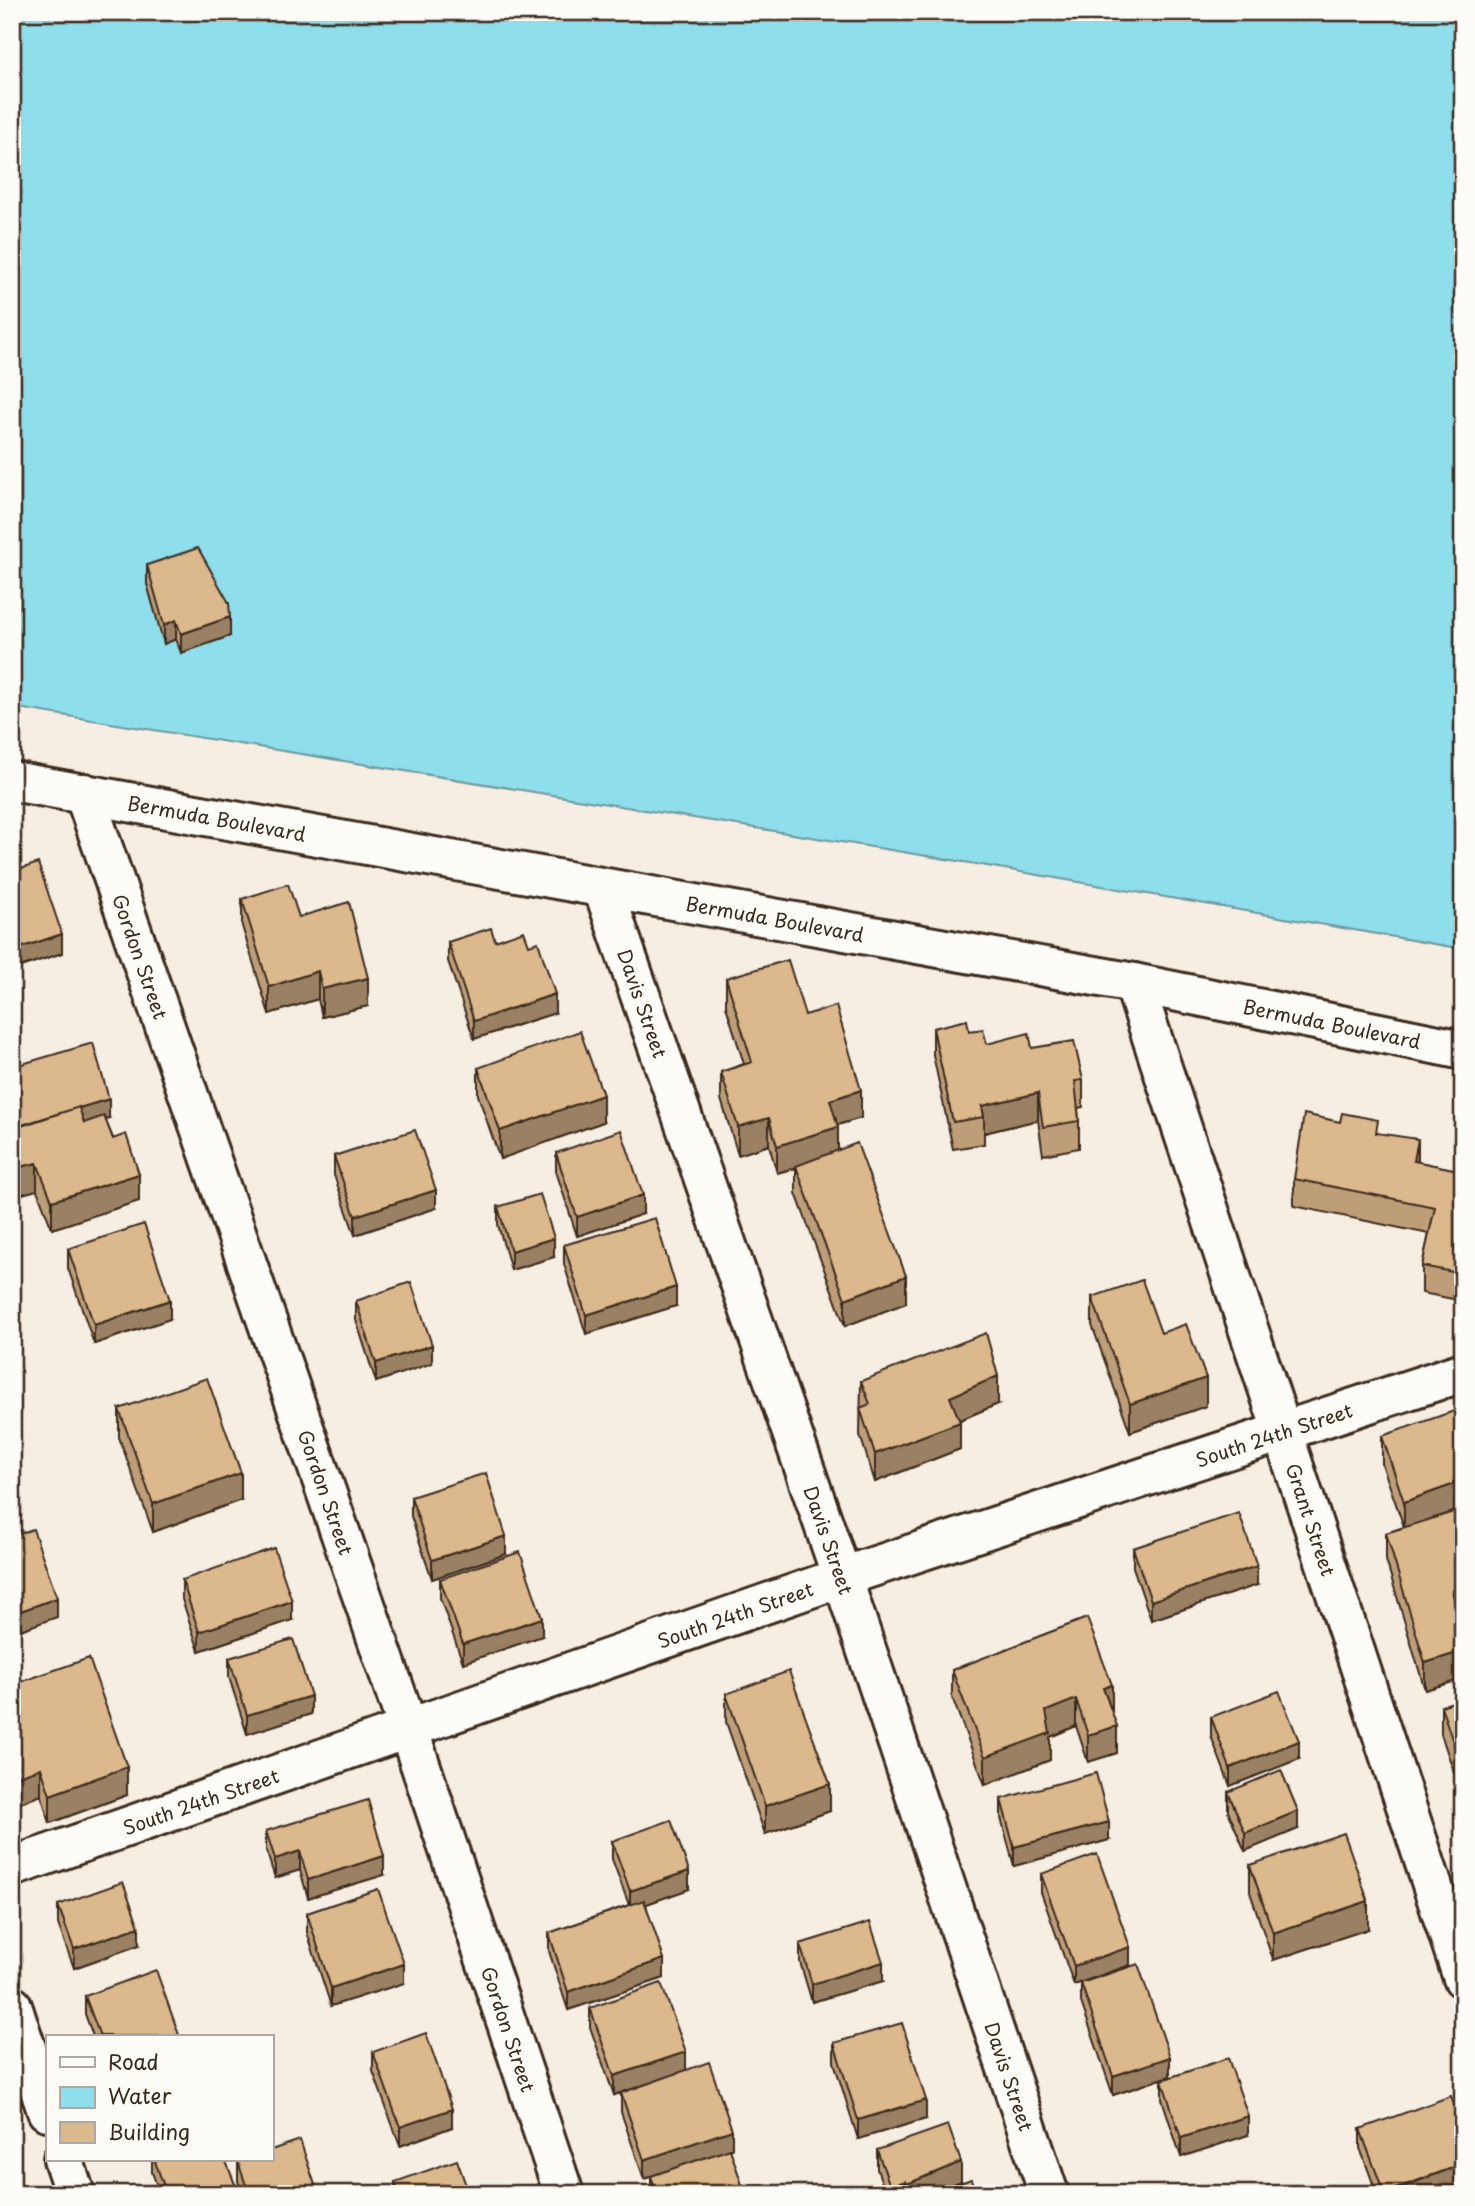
<svg xmlns="http://www.w3.org/2000/svg" width="1475" height="2206" font-family="'Playpen Sans',sans-serif">
<style>
.water{fill:#8fdeec;stroke:#6d969a;stroke-width:2}
.lines{fill:none;stroke-linecap:round;stroke-linejoin:round}
.minor-casing{stroke:#3b2a1e;stroke-width:44}
.minor{stroke:#fdfcf7;stroke-width:38}
.wall{fill:#bd9e79;stroke:#3b2a1e;stroke-width:2}
.shaded-wall{fill:#9a8163;stroke:#3b2a1e;stroke-width:2}
.building{fill:#dcb88d;stroke:#3b2a1e;stroke-width:2}
.labels{text-anchor:middle;dominant-baseline:central;stroke-width:6;stroke-linejoin:round;paint-order:stroke}
.street-label{font-size:19px;fill:#3b2a1e;stroke:#fdfcf7}
</style>
<rect width="100%" height="100%" fill="#f6eee2"/>
<filter id="ink" filterUnits="userSpaceOnUse"><feTurbulence type="fractalNoise" baseFrequency=".0143" numOctaves="2"/><feDisplacementMap in="SourceGraphic" scale="14" xChannelSelector="R" yChannelSelector="G"/><feConvolveMatrix kernelMatrix="1 2 1 2 8 2 1 2 1" color-interpolation-filters="sRGB"/></filter>
<g filter="url(#ink)">
<path class="water" d="M12 12H1463V949L964 862 12 707Z"/>
<g class="lines">
<g class="minor-casing">
<g id="minor">
<path id="s1" d="M12 781 1134 983 1463 1050"/>
<path id="s2" d="M84 793 408 1728 564 2194"/>
<path id="s3" d="M603 888 842 1577 1049 2194"/>
<path id="s4" d="M1134 983 1463 1978"/>
<path id="s5" d="M12 1867 842 1577 1463 1372"/>
<path d="M12 2006 47 2111"/>
<path d="M63 2159 75 2194"/>
</g>
</g>
<use href="#minor" class="minor"/>
</g>
<path class="wall" d="M147 565 230 636 181 653 176 639 164 644 147 584Z
M12 872 62 953 14 969 12 963Z
M242 899 299 917 368 1006 322 1017 318 999 269 1014 242 926Z
M448 942 555 1013 474 1039 448 961Z
M726 978 805 1015 861 1118 838 1125V1150L906 1303 845 1326 796 1193V1168L777 1173 769 1145 738 1155 721 1099V1072L744 1064 726 1006Z
M933 1028 969 1031 987 1044 1032 1048 1083 1080V1107L1078 1108 1079 1121V1148L1043 1155 1038 1120 984 1133V1144L953 1149 933 1055Z
M12 1067 109 1118 105 1119 139 1201 52 1229 37 1190Z
M478 1068 603 1122 500 1159 478 1095Z
M1378 1133 1418 1162 1463 1171V1301L1422 1293V1266L1429 1234 1294 1206V1179Z
M556 1153 643 1214 577 1236 556 1171Z
M334 1156 436 1208 355 1235 334 1175Z
M498 1207 554 1257 511 1270 498 1225Z
M564 1245 676 1306 586 1334 564 1264Z
M68 1249 170 1319 94 1344 68 1268Z
M1092 1297 1161 1333 1206 1406 1130 1432 1092 1325Z
M356 1301 432 1363 376 1382 356 1320Z
M861 1381 998 1404 960 1420V1449L875 1482 860 1435Z
M119 1409 241 1500 153 1532 119 1437Z
M1382 1436 1463 1509V1614L1459 1615 1463 1630V1679L1425 1690 1386 1560V1533L1404 1527 1382 1464Z
M411 1497 506 1554 432 1579 411 1516Z
M1133 1548 1257 1585 1151 1620 1133 1567Z
M440 1579 542 1636 463 1663 440 1598Z
M182 1580 292 1620 199 1651 182 1599Z
M1087 1618 1112 1712 1117 1753 1088 1762 1076 1726 1050 1737V1760L985 1785 952 1697V1670Z
M229 1658 311 1714 247 1734 229 1677Z
M12 1685 127 1795 50 1823 41 1795 15 1805 12 1798Z
M726 1694 830 1811 765 1834 726 1722Z
M1463 1699V1799L1441 1734V1706Z
M1211 1717 1299 1759 1230 1786 1211 1736Z
M1228 1792 1298 1829 1245 1851 1228 1811Z
M1001 1799 1109 1840 1014 1866 1001 1818Z
M266 1831 384 1875 308 1898 300 1870 275 1878 266 1850Z
M612 1841 689 1889 646 1904 664 1978 568 2010 549 1951V1933L629 1905 612 1859Z
M1250 1865 1368 1929 1273 1960 1250 1892Z
M1041 1874 1130 1965 1074 1985 1041 1892Z
M58 1905 139 1945 74 1968 58 1924Z
M307 1913 404 1983 331 2006 307 1932Z
M800 1944 883 1981 812 2002 800 1962Z
M1081 1983 1170 2076 1113 2095 1081 2002Z
M85 1996 179 2036H93L85 2014Z
M590 2008 686 2070 732 2149 730 2150 745 2194H651V2176L644 2179 621 2112V2093L614 2095 590 2027Z
M834 2043 926 2119 858 2139 834 2062Z
M373 2052 452 2127 400 2146 373 2071Z
M1162 2080 1248 2135 1181 2157 1162 2099Z
M1463 2128V2183L1433 2194H1377L1360 2148V2129Z
M877 2150 961 2181 929 2194H886L877 2169Z
M152 2159H216L238 2194H160L152 2172Z
M238 2162 316 2194H242L238 2181Z
M395 2182 469 2194H395Z"/>
<path class="shaded-wall" d="M230 617V636L181 653V634Z
M176 620V639L164 644V625Z
M62 934V953L14 969V950Z
M318 971V999L269 1014V987Z
M368 978V1006L322 1017V989Z
M555 994V1013L474 1039V1021Z
M861 1090V1118L830 1127V1100Z
M1038 1093V1120L984 1133V1117L982 1106Z
M603 1095V1122L500 1159V1131Z
M109 1099V1118L12 1147V1128Z
M769 1118V1145L738 1155V1127Z
M838 1127V1155L777 1173V1146Z
M1418 1139V1166L1414 1161Z
M37 1163V1190L12 1197V1169Z
M139 1174V1201L52 1229V1201Z
M436 1190V1208L355 1235V1216Z
M643 1195V1214L577 1236V1217Z
M554 1238V1257L511 1270V1251Z
M906 1276V1303L845 1326V1299Z
M676 1287V1306L586 1334V1315Z
M170 1300V1319L94 1344V1325Z
M432 1345V1363L376 1382V1363Z
M998 1376V1404L950 1424V1397Z
M1206 1378V1406L1130 1432V1404Z
M960 1422V1449L875 1482V1454Z
M241 1473V1500L153 1532V1504Z
M1463 1481V1509L1404 1529V1502Z
M506 1536V1554L432 1579V1560Z
M1257 1566V1585L1151 1620V1601Z
M1463 1586V1614L1452 1618V1591Z
M57 1598V1617L12 1633V1614Z
M292 1601V1620L199 1651V1632Z
M542 1618V1636L463 1663V1644Z
M1463 1651V1679L1425 1690V1663Z
M1112 1685V1712L1103 1688Z
M311 1696V1714L247 1734V1715Z
M1076 1699V1726L1050 1737V1760L985 1785V1757L1046 1711Z
M1117 1726V1753L1088 1762V1735Z
M1299 1741V1759L1230 1786V1768Z
M127 1767V1795L50 1823V1795Z
M41 1768V1795L15 1805V1777Z
M830 1784V1811L765 1834V1806Z
M1298 1811V1829L1245 1851V1833Z
M1109 1822V1840L1014 1866V1847Z
M300 1851V1870L275 1878V1859Z
M384 1856V1875L308 1898V1880Z
M689 1871V1889L630 1910V1891Z
M1368 1901V1929L1273 1960V1933Z
M139 1927V1945L74 1968V1949Z
M1130 1947V1965L1074 1985V1966Z
M664 1959V1978L568 2010V1992Z
M883 1962V1981L812 2002V1984Z
M404 1964V1983L331 2006V1988Z
M686 2052V2071L614 2095V2076Z
M1170 2057V2076L1113 2095V2076Z
M926 2100V2119L858 2139V2120Z
M452 2109V2127L400 2146V2127Z
M1248 2116V2135L1181 2157V2138Z
M732 2130V2149L644 2179V2160Z
M961 2162V2181L929 2194H907V2184Z
M1463 2164V2183L1433 2194H1384Z
M906 2181V2194H890V2186Z
M316 2188V2194H299Z"/>
<path class="building" d="M198 548 229 603 230 617 181 634 176 620 164 625 147 565Z
M38 863 62 934 14 950 12 945V872Z
M288 884 299 917 349 902 368 978 322 989 318 971 269 987 242 899Z
M491 928 495 941 524 931 529 945 538 942 555 994 474 1021 448 942Z
M788 960 805 1015 836 1006 861 1090 830 1100 838 1127 777 1146 769 1118 738 1127 721 1072 752 1062 726 978Z
M967 1020 969 1031 983 1029 987 1044 1029 1033 1032 1048 1074 1041 1083 1080 1075 1081 1079 1121 1043 1127 1038 1093 982 1106 984 1117 953 1122 933 1028Z
M580 1031 603 1095 500 1131 478 1068Z
M93 1043 109 1099 79 1108V1107L12 1128V1067Z
M79 1107 84 1123 104 1116 113 1139 126 1134 139 1174 52 1201 37 1163 12 1169V1129Z
M1342 1113 1378 1120 1376 1133 1418 1139 1414 1161 1463 1171V1274L1422 1266 1435 1207 1294 1179 1304 1114 1340 1122Z
M415 1130 436 1190 355 1216 334 1156Z
M621 1130 643 1195 577 1217 556 1153Z
M857 1143 906 1276 845 1299 796 1166Z
M540 1194 554 1238 511 1251 498 1207Z
M655 1218 676 1287 586 1315 564 1245Z
M144 1224 170 1300 94 1325 68 1249Z
M1142 1280 1161 1333 1186 1324 1206 1378 1130 1404 1092 1297Z
M411 1282 432 1345 376 1363 356 1301Z
M986 1333 998 1376 950 1397 960 1422 875 1454 860 1408 870 1404 861 1381Z
M207 1378 241 1473 153 1504 119 1409Z
M1463 1408V1481L1404 1502 1382 1436Z
M486 1473 506 1536 432 1560 411 1497Z
M1463 1509V1586L1452 1591 1463 1630V1651L1425 1663 1386 1533Z
M1239 1513 1257 1566 1151 1601 1133 1548Z
M33 1529 57 1598 12 1614V1536Z
M274 1548 292 1601 199 1632 182 1580Z
M520 1552 542 1618 463 1644 440 1579Z
M1087 1618 1112 1685 1103 1688 1117 1726 1088 1735 1076 1699 1046 1711 1050 1733 985 1757 952 1670Z
M293 1639 311 1696 247 1715 229 1658Z
M89 1658 127 1767 50 1795 41 1768 15 1777 12 1771V1685Z
M789 1671 830 1784 765 1806 726 1694Z
M1279 1691 1299 1741 1230 1768 1211 1717Z
M1463 1699V1772L1441 1706Z
M1281 1770 1298 1811 1245 1833 1228 1792Z
M1096 1773 1109 1822 1014 1847 1001 1799Z
M368 1800 384 1856 308 1880 300 1851 275 1859 266 1831Z
M671 1820 689 1871 630 1891 612 1841Z
M1344 1833 1368 1901 1273 1933 1250 1865Z
M1097 1854 1130 1947 1074 1966 1041 1874Z
M123 1882 139 1927 74 1949 58 1905Z
M378 1889 404 1964 331 1988 307 1913Z
M644 1900 664 1959 568 1992 549 1933Z
M870 1922 883 1962 812 1984 800 1944Z
M1138 1964 1170 2057 1113 2076 1081 1983Z
M156 1970 179 2035 174 2036H100L85 1996Z
M661 1983 686 2052 614 2076 590 2008Z
M902 2023 926 2100 858 2120 834 2043Z
M426 2033 452 2109 400 2127 373 2052Z
M1228 2058 1248 2116 1181 2138 1162 2080Z
M709 2062 732 2130 644 2160 621 2093Z
M1451 2096 1463 2128V2164L1384 2193 1360 2129Z
M948 2125 961 2162 907 2184 906 2181 890 2186 877 2150Z
M300 2140 316 2188 299 2194H249L238 2162 247 2159H271V2150Z
M730 2149 745 2194H657L651 2176Z
M154 2159H216L217 2161 225 2159 238 2192 232 2194H167Z
M457 2160 469 2194H399L395 2182Z
M971 2179 976 2194H930Z"/>
</g>
<g class="labels">
<g class="street-label">
<text stroke="none"><textPath href="#s1" startOffset="208">Bermuda Boulevard</textPath></text>
<text stroke="none"><textPath href="#s1" startOffset="775">Bermuda Boulevard</textPath></text>
<text stroke="none"><textPath href="#s2" startOffset="173">Gordon Street</textPath></text>
<text stroke="none"><textPath href="#s3" startOffset="122">Davis Street</textPath></text>
<text stroke="none"><textPath href="#s1" startOffset="1342">Bermuda Boulevard</textPath></text>
<text stroke="none"><textPath href="#s5" startOffset="1334">South 24th Street</textPath></text>
<text stroke="none"><textPath href="#s2" startOffset="740">Gordon Street</textPath></text>
<text stroke="none"><textPath href="#s4" startOffset="565">Grant Street</textPath></text>
<text stroke="none"><textPath href="#s3" startOffset="690">Davis Street</textPath></text>
<text stroke="none"><textPath href="#s5" startOffset="766">South 24th Street</textPath></text>
<text stroke="none"><textPath href="#s5" startOffset="200">South 24th Street</textPath></text>
<text stroke="none"><textPath href="#s2" startOffset="1307">Gordon Street</textPath></text>
<text stroke="none"><textPath href="#s3" startOffset="1256">Davis Street</textPath></text>
</g>
</g>
<rect width="1475" height="2206" fill="none" stroke="#fdfcf7" stroke-width="42"/>
<rect x="21" y="21" width="1433" height="2164" fill="none" stroke="#3b2a1e" stroke-width="2.5" filter="url(#ink)"/>
<rect x="46" y="2035" width="228" height="126" fill="#fdfcf7" stroke="#afa8a0" stroke-width="2"/>
<rect x="60" y="2057" width="35" height="10" fill="#fdfcf7" stroke="#afa8a0" stroke-width="2"/>
<text x="108" y="2070" font-size="21" fill="#3b2a1e">Road</text>
<rect x="60" y="2087" width="35" height="21" fill="#8fdeec" stroke="#afa8a0" stroke-width="2"/>
<text x="108" y="2104" font-size="21" fill="#3b2a1e">Water</text>
<rect x="60" y="2122" width="35" height="21" fill="#dcb88d" stroke="#afa8a0" stroke-width="2"/>
<text x="108" y="2140" font-size="21" fill="#3b2a1e">Building</text>
</svg>
